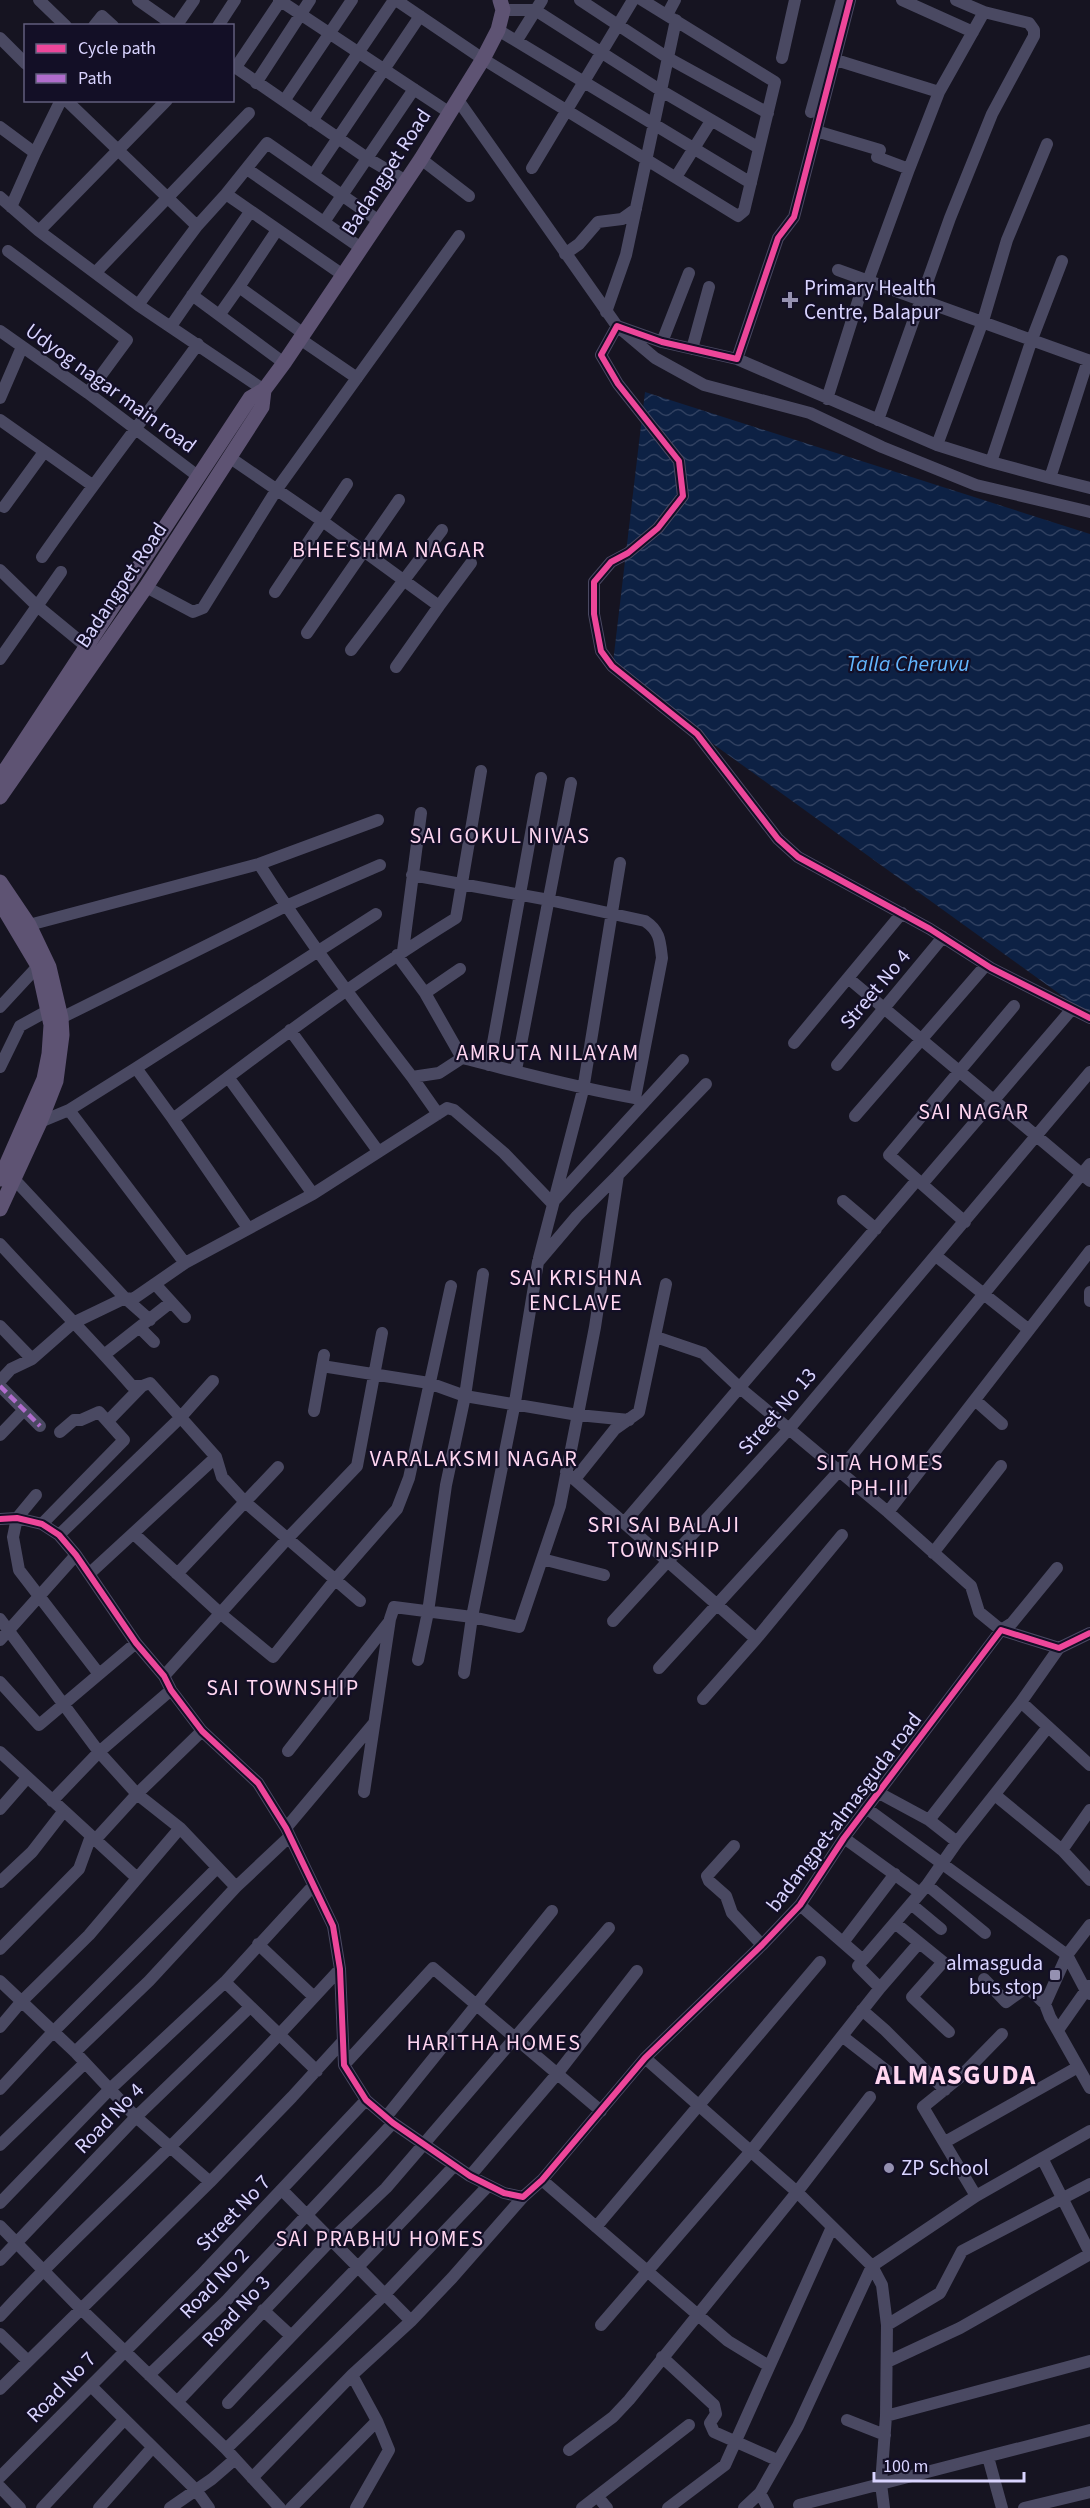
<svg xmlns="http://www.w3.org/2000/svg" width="1090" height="2508" font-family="'Source Sans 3',sans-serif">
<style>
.water{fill:url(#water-waves)}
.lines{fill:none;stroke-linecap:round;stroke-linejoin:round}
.minor{stroke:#4a4962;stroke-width:12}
.major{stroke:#5e5373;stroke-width:15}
.quiet{stroke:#b06ccc;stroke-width:4.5;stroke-dasharray:9 4.5;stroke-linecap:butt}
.cycleway-casing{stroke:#130f26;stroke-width:10}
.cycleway{stroke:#ed469a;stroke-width:6}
.poi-dot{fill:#9591b1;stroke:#130f26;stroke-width:2}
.labels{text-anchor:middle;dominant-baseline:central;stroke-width:4.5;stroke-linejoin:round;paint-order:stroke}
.street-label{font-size:21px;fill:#d9d4ff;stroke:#130f26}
.poi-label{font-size:21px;fill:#d9d4ff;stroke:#130f26;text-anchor:start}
.neighbourhood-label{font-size:22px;letter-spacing:1.5px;fill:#ffd6f0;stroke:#130f26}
.water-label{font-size:22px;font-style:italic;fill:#62b6ff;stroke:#130f26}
.district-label{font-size:27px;font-weight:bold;letter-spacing:1.5px;fill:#ffd6f0;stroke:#130f26}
</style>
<defs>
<pattern id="water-waves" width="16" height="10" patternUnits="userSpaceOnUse" patternTransform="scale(1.5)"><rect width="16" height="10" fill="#0d2144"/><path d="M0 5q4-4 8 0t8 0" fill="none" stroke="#304060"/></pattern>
</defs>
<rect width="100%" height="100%" fill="#161421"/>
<path class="water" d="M645 392 1090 534V1016L612 671Z"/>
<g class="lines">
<path class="minor" d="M39 0 66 26
M138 0 175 26
M279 0 450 113
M396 0 483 59 738 216 744 211 775 82 642 0
M580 0 668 58 768 113
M850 0 794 217 778 238 737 359 662 342 617 326 601 355 618 384 679 461 683 496 658 528 628 553 611 562 594 582V614L601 651 612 666 697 734 778 839 798 857 930 929 991 968 1090 1018
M902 0 973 32
M503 10H535L660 90 759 148
M667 15 675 0
M94 26 102 16 113 26
M176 26 194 0
M218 26 235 0
M498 30 751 183
M0 38 26 64
M517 40 542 0
M782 58 795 0
M836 60 939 92
M232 65 367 158 406 181
M236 67 281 0
M256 83 310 0
M66 100 197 226 226 194 343 275
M458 100 617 326 655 358 704 385 810 413 882 447 976 485 1090 512
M284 101 352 0
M811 112 842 0
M312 121 394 0
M0 127 35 153 61 100
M816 131 880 150 877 157 909 169 939 92 984 12
M421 159 469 196
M532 168 633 0
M247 169 361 248
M313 175 420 16
M676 177 711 121
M226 194 267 143 379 221
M0 197 39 231 167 100
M11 207 35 153
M324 222 414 89
M39 231 138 305 264 390
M8 251 127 340 88 393
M565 254 579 244 598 222 622 219 636 209
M838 270 1090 361
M96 272 249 113
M868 281 909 169
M239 287 277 230
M192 295 284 363
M138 305 197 226
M606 312 626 255 676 20
M220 314 239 287 304 334
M171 326 250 212
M0 331 88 393 199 477
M300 339 357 378
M662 342 689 273
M692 349 709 287
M737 359 937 445 991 462 1032 339 1062 261
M0 398 22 347
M827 399 865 279
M0 420 92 485
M878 420 950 218 992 114 1034 36V30L1029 23 984 12 956 0
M937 445 983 321 1007 240 1047 144
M229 457 321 520 439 606 471 563
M991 462 1050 478 1088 360
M1050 478 1090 488
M4 507 44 452
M42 557C92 485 146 416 198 344
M0 570 36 605 87 647
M146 587 193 612 203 608 277 489 459 236
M275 592 347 484
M307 633 399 500
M351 650 442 530
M0 659 61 572
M396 667 439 606
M259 864C306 938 359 1008 412 1077L439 1073 462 1058
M29 925 259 864 378 820
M403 951 421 813
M397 955 425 993 462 1058C519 1072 576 1088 635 1098L662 958C660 941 660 931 645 921L549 900 412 875
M848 978 1090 1181
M425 993 460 969
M0 1007 38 966
M61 1018 286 906 380 865
M290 1030 378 1151
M794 1043 902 913
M489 1065 541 778
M837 1065 943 937
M0 1067 20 1026 49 1010
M136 1068 173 1119C265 1049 357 979 456 918L481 771
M516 1070 571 783
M228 1077 313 1194
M412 1077 438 1114
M69 1110 185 1263
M855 1116 986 965
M173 1119 248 1228
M40 1122 69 1110 136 1068 376 914
M8 1176 14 1179 125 1298 150 1320
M922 1184 1072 1009
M843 1201 876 1229
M965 1222 889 1155 1014 1006
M0 1244C44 1292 89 1337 132 1386H142L150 1383 216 1457 222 1477 245 1502 360 1601
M936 1256 1029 1330
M539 1258 583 1090 620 863
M155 1284 185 1317
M1090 1292V1301
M0 1326 32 1359
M140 1328 154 1342
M656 1337 703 1353 740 1388 888 1512 971 1586 979 1612 1001 1630 1012 1623 1057 1568
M104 1355 170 1303
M322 1366 429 1383 465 1396 578 1415 629 1420
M0 1381 11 1369 32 1359 73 1323 125 1298 133 1299 185 1263 313 1194 447 1108 454 1110 504 1153 552 1203 683 1060
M0 1386 40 1426
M975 1400 1002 1424
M314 1411 324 1355
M108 1421 142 1386
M0 1435 23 1411
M566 1472 756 1639 842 1535
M575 1479 615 1429 639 1412 666 1284
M36 1495 17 1518 13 1537 19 1570 99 1674
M888 1512 1090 1251
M0 1519 17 1518 42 1524 59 1535 76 1555 136 1643 164 1676 171 1690 202 1731 258 1783 286 1828 333 1926 340 1969 344 2065 366 2100 393 2123 470 2176 504 2193 523 2197 542 2180 645 2058 762 1945 800 1905 844 1838 1001 1630 1059 1648 1090 1633
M624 1523 917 1180
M42 1524 124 1440 99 1412 81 1420H74L60 1432
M134 1534 221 1614 273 1657 335 1580 397 1509 409 1478 451 1286
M59 1535 180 1418 213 1381
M933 1553 1001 1466
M542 1559 604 1575
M89 1574 216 1457
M177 1574 278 1467
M0 1619 99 1752 137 1794 180 1828 236 1887 289 1837
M613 1621 789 1429 1090 1072
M0 1640 76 1555
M418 1660 428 1612 446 1485 465 1396 483 1274
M659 1668 839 1471 1090 1164
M464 1673 472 1617 515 1402 538 1262 577 1216 618 1175
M164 1676 287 1539 357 1466 382 1333
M0 1682 39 1725 136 1643
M703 1699 756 1639
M1021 1702 1090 1765
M288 1751 389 1622
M0 1752 137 1878
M364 1792 390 1619 394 1607 472 1617 519 1627 560 1506 595 1327 618 1175 706 1084
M879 1793 929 1820 957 1842
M995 1795 1062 1850 1090 1880
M52 1801 99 1752 171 1690
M866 1808 1067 1955 1086 1991 1090 1994
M0 1809 27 1778
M929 1820 1021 1702 1059 1648
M286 1828 374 1723
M844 1838 920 1893
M95 1840 137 1794 202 1731
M734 1846 707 1876 709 1881 726 1896 732 1913 762 1945
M1062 1850 1090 1810
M0 1882 32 1852 63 1812
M927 1885 985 1933
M911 1904 941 1929
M800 1905 863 1960 927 1885 957 1842 1048 1727
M895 1923 943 1962 912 1997 949 2032
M1090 1925 1067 1955 1045 2004 1050 2017 1090 2088
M844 1941 895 1874
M258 1944 314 1997
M0 1949 79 1869 91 1836
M863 1960 858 1966 880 1988
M984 1979 1006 2002 1027 1987 1045 2004
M0 1981 75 2052 136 2117 210 2182
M225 1982 317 2071
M862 2010 885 2030 945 2090
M0 2027 21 2002 89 1935 180 1828
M1058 2030 1089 1986
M842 2036 887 2071
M75 2052 149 1981 236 1887
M645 2058 797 2192 872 2266 882 2285 887 2325 886 2416 881 2484 884 2508
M344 2065 433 1968 601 2111
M0 2089 53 2032 217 1868
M386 2117 552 1911
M945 2142 1078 2067
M0 2145 85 2063
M1042 2158 1090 2253
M470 2176 557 2074 637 1971
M542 2180 728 2341 769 2366
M282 2190 411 2321
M976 2196 923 2107 960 2077 1002 2034
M0 2203 109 2090 225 1982 313 1886
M0 2226 80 2308 226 2449 280 2508
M596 2227 820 1962
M0 2260 136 2117 250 2007
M263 2310 290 2335
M0 2316C54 2257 112 2204 169 2148 228 2090 284 2030 340 1969
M601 2325 751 2151 880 1988 919 1943
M887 2325 940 2293 962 2251 1090 2184
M0 2334 28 2361
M662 2357 714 2405 716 2414 710 2423 714 2432 777 2460
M887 2362 960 2328 1090 2254
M149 2375 226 2301 393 2123
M352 2375 377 2421 389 2450 356 2508
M91 2386 196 2490 209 2508
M0 2389 210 2182 292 2097 343 2041
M178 2401 331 2240 386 2188 609 1928
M228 2403C302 2323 380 2246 454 2166
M886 2416 1090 2361
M847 2420 885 2435
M226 2449 385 2294 488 2186
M569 2450 613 2417 629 2400 797 2192 870 2097
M988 2457 1002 2508
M0 2477 201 2275 366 2100
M252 2478 352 2375 411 2321 452 2278 523 2197
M0 2487 20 2508
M760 2493 768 2508
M598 2497 607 2508
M799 2505 1090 2430
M42 2508 124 2420
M99 2508 152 2448
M170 2508 212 2479 234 2460
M291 2508 377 2421
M582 2508 689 2425
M668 2508 725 2465 832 2227
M744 2508 760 2493 798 2426 872 2266 976 2196 1090 2131
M1024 2508 1090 2492"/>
<path class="major" d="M0 778 250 398 264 390 284 363 421 159 483 59 498 30 503 10 500 0
M0 797 146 587 262 407 264 390
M0 882 29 925 49 967 61 1018 62 1035 56 1081 40 1122 0 1209
M0 902 38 966 51 1025 49 1054 44 1079 0 1179"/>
<path class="quiet" d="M0 1386 40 1426"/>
<g class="cycleway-casing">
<path id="cycleway" d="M850 0 794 217 778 238 737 359 662 342 617 326 601 355 618 384 679 461 683 496 658 528 628 553 611 562 594 582V614L601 651 612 666 697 734 778 839 798 857 930 929 991 968 1090 1018
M0 1519 17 1518 42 1524 59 1535 76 1555 136 1643 164 1676 171 1690 202 1731 258 1783 286 1828 333 1926 340 1969 344 2065 366 2100 393 2123 470 2176 504 2193 523 2197 542 2180 645 2058 762 1945 800 1905 844 1838 1001 1630 1059 1648 1090 1633"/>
</g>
<use href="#cycleway" class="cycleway"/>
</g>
<g class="poi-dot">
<path d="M787 291h6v6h6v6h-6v6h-6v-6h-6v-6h6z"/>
<rect x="1049" y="1969" width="12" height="12" rx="3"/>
<circle cx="889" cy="2168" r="6"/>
</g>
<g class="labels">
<g class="street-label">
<text transform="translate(386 172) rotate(-57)">Badangpet Road</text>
<text transform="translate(111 388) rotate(36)">Udyog nagar main road</text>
<text transform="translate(121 585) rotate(-56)">Badangpet Road</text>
<text transform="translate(875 989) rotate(-50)">Street No 4</text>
<text transform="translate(777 1411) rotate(-49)">Street No 13</text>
<text transform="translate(844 1812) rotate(-53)">badangpet-almasguda road</text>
<text transform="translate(109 2118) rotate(-46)">Road No 4</text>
<text transform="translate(233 2213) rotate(-46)">Street No 7</text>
<text transform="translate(214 2283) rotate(-46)">Road No 2</text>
<text transform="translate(236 2311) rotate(-47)">Road No 3</text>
<text transform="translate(61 2387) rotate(-46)">Road No 7</text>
</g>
<g class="poi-label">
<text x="804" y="288">Primary Health<tspan x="804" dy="24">Centre, Balapur</tspan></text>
<text x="1043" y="1963" text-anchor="end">almasguda<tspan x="1043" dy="24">bus stop</tspan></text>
<text x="901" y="2168">ZP School</text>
</g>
<g class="neighbourhood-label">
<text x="389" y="550">BHEESHMA NAGAR</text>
<text x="500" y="836">SAI GOKUL NIVAS</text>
<text x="548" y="1053">AMRUTA NILAYAM</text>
<text x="974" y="1112">SAI NAGAR</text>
<text x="576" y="1278">SAI KRISHNA<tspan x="576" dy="25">ENCLAVE</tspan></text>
<text x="474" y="1459">VARALAKSMI NAGAR</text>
<text x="880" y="1463">SITA HOMES<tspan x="880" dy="25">PH-III</tspan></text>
<text x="664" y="1525">SRI SAI BALAJI<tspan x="664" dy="25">TOWNSHIP</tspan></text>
<text x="283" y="1688">SAI TOWNSHIP</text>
<text x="494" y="2043">HARITHA HOMES</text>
<text x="380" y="2239">SAI PRABHU HOMES</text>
</g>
<g class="water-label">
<text x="908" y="664">Talla Cheruvu</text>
</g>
<g class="district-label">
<text x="956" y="2075">ALMASGUDA</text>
</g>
</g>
<rect x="24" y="24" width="210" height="78" fill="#130f26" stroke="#625e7d" stroke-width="1.5"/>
<rect x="36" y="44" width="30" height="9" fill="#ed469a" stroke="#625e7d" stroke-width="1.5"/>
<text x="78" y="54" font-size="18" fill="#d9d4ff">Cycle path</text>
<rect x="36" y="74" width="30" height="9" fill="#b06ccc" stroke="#625e7d" stroke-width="1.5"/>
<text x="78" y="84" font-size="18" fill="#d9d4ff">Path</text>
<path d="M874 2472v9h150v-9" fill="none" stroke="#d9d4ff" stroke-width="3"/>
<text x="883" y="2472" font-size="18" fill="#d9d4ff" stroke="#130f26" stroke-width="4.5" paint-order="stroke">100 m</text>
</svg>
